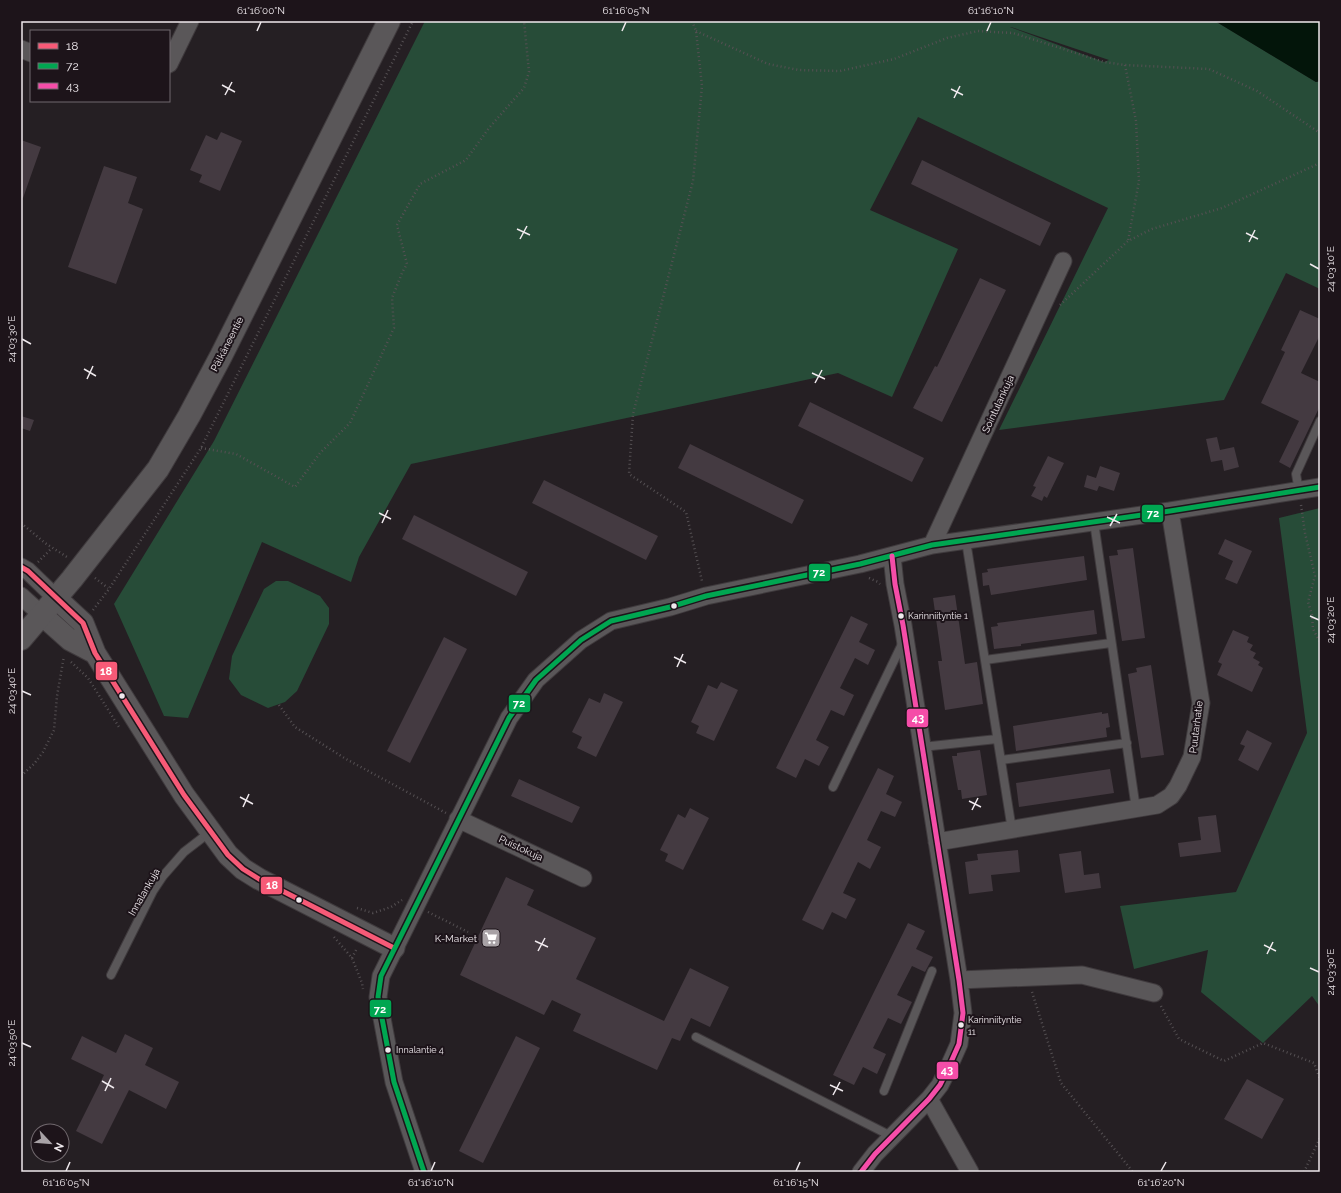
<svg xmlns="http://www.w3.org/2000/svg" width="1341" height="1193" font-family="Raleway,sans-serif">
<style>
.green{fill:#274c38;fill-rule:evenodd}
.water{fill:#03150a}
.building{fill:#443a41}
.lines{fill:none;stroke-linecap:round;stroke-linejoin:round}
.service-casing{stroke:#3f3a3d;stroke-width:10}
.minor-casing{stroke:#3f3a3d;stroke-width:19}
.tertiary-casing{stroke:#3f3a3d;stroke-width:23}
.secondary-casing{stroke:#3f3a3d;stroke-width:24}
.path{stroke:#555053;stroke-width:2.5;stroke-dasharray:1 3;stroke-linecap:butt}
.service{stroke:#5a5759;stroke-width:8}
.minor{stroke:#5a5759;stroke-width:17}
.tertiary{stroke:#5a5759;stroke-width:21}
.secondary{stroke:#5a5759;stroke-width:22}
.bus-1-casing{stroke:#1d141a;stroke-width:8}
.bus-2-casing{stroke:#1d141a;stroke-width:8}
.bus-3-casing{stroke:#1d141a;stroke-width:8}
.bus-1{stroke:#f75a77;stroke-width:5}
.bus-2{stroke:#00a651;stroke-width:5}
.bus-3{stroke:#f54da8;stroke-width:5}
.ticks{fill:none;stroke:#efe9ed;stroke-width:1.5}
.bus-dot{fill:#efe9ed;stroke:#1d141a;stroke-width:1.5}
.labels{text-anchor:middle;dominant-baseline:central;stroke-width:4;stroke-linejoin:round;paint-order:stroke}
.bus-label{font-size:9px;fill:#efe9ed;stroke:#1d141a;text-anchor:start}
.street-label{font-size:10px;fill:#efe9ed;stroke:#1d141a}
.poi-label{font-size:10px;fill:#efe9ed;stroke:#1d141a;text-anchor:end}
.line-badge{stroke:#1d141a;stroke-width:1.5}
.badge-label{font-size:11px;text-anchor:middle;font-weight:bold;fill:#fff}
.neatline{fill:none;stroke:#efe9ed;stroke-width:1.5}
.ticks-label{font-size:10px;text-anchor:middle;fill:#efe9ed}
</style>
<rect width="100%" height="100%" fill="#251f23"/>
<path class="green" d="M425 21H1215L1316 82 1320 81V289L1286 273 1224 400 999 430 1108 208 918 117 870 210 958 249 892 397 838 373 411 464 359 557 351 582 262 542 188 718 164 716 114 604 214 441ZM1010 27H1011L1109 60 1104 62Z
M1320 508V1007L1312 996 1263 1043 1201 992 1208 950 1134 969 1120 906 1236 892 1307 733 1279 518Z
M276 581H288L320 596 329 608V624L297 691 285 702 268 708 241 695 229 679 232 656 264 589Z"/>
<path class="water" d="M1215 21H1320V81L1316 82Z"/>
<path class="building" d="M221 132 242 141 220 191 199 182 202 175 190 170 206 135 217 140Z
M21 140 41 147 23 198 21 197Z
M922 160 1051 223 1040 246 911 184Z
M104 166 137 177 128 203 143 209 116 284 68 267Z
M980 278 1006 290 942 422 913 408 935 366 937 367Z
M1300 310 1320 319V335L1301 373 1320 382V406L1290 468 1279 462 1299 421 1261 403 1285 352 1281 350Z
M810 402 924 458 912 482 798 426Z
M21 416 34 420 30 431 21 428Z
M1217 437 1220 450 1234 447 1239 467 1224 471 1222 460 1211 462 1206 439Z
M690 444 804 500 792 524 678 468Z
M1048 456 1064 463 1047 498 1044 496 1042 501 1031 496 1036 487 1033 486Z
M1100 466 1120 473 1114 491 1099 486 1097 491 1084 487 1087 475 1096 478Z
M544 480 658 536 646 560 532 503Z
M414 515 528 572 516 596 402 539Z
M1225 539 1252 551 1237 584 1225 579 1233 561 1218 554Z
M1133 548 1145 638 1122 641 1109 556 1118 555 1117 550Z
M1084 556 1087 580 991 595 989 585 983 586 982 573 988 572 987 569Z
M955 595 965 664 977 662 983 704 945 710 938 661H942L933 598Z
M1094 610 1097 634 1021 644V646L994 649 991 627 998 626 997 623Z
M851 616 868 624 859 642 875 650 868 665 855 658 840 688 854 695 844 716 831 710 816 740 829 747 819 766 805 759 796 778 776 768Z
M1233 630 1249 637 1247 642 1253 645 1250 650 1256 653 1253 658 1260 662 1258 665 1263 668 1252 692 1217 675 1222 664 1218 662Z
M444 637 467 649 410 763 387 751Z
M1151 665 1164 755 1141 758 1128 674 1137 672 1136 668Z
M721 682 738 690 714 741 696 733 699 726 691 722 708 685 717 689Z
M604 693 623 702 596 757 577 748 582 737 572 732 589 698 600 703Z
M1102 712V714L1108 713 1110 727 1106 728 1107 737 1016 751 1013 726Z
M1247 730 1272 743 1258 771 1238 760 1245 746 1240 744Z
M980 750 987 795 962 799 961 790H958L952 756H957V753Z
M878 768 894 776 886 794 902 802 895 817 881 811 867 840 881 847 870 869 858 862 843 893 856 899 846 919 832 912 823 930 802 920Z
M1110 769 1114 793 1019 807 1016 783Z
M519 779 580 807 572 823 511 796Z
M690 808 709 818 683 870 665 861 668 854 660 850 678 814 685 818Z
M1216 815 1221 852 1180 857 1178 843 1201 840 1198 817Z
M1018 850 1020 872 991 875 993 891 969 894 965 862 978 860 977 854Z
M1081 851 1084 875 1099 873 1101 888 1065 893 1059 854Z
M506 877 534 890 527 905 596 938 576 979 664 1021 690 968 729 987 710 1027 691 1018 680 1041 672 1038 657 1070 573 1031 581 1014 552 1000 544 1015 460 975Z
M908 923 925 931 916 949 933 957 925 972 912 966 897 995 912 1002 901 1024 888 1018 873 1048 886 1054 877 1074 863 1067 854 1085 833 1075Z
M125 1034 153 1048 145 1065 179 1082 166 1109 129 1090 102 1144 76 1131 104 1075 71 1059 82 1036 116 1053Z
M516 1036 540 1048 483 1163 459 1151Z
M1247 1079 1284 1099 1262 1139 1224 1119Z"/>
<g class="lines">
<g class="service-casing">
<path id="service" d="M1299 491 1296 474 1320 421
M1094 522 1136 809
M966 541 1012 830
M985 660 1111 643
M922 747 997 739
M1001 760 1127 743
M833 787 903 642
M111 975 153 891 163 876 184 852 210 832
M696 1037 893 1137
M884 1091 932 971"/>
</g>
<g class="minor-casing">
<path id="minor" d="M21 49 31 53
M169 64 190 21
M932 545 1063 261
M21 567 28 571 56 598
M21 596 42 615
M458 819 583 878
M937 842 1157 805 1171 796 1178 786 1192 757 1201 703 1170 511
M959 980 1082 975 1154 993
M929 1099 970 1172
M424 1172 394 1082 378 997 381 976 509 718 536 680 581 640 611 621 670 607 706 596 860 564 932 545 1170 511 1320 487
M861 1172 875 1154 929 1099 940 1085 947 1071 959 1044 963 1013 959 980 903 625 895 584 892 556"/>
</g>
<g class="tertiary-casing">
<path id="tertiary" d="M56 598 83 623 95 653 184 795 228 855 243 869 259 879 394 948
M42 615 70 640 95 653"/>
</g>
<g class="secondary-casing">
<path id="secondary" d="M21 639 72 579 158 469 189 416 221 356 389 21"/>
</g>
<path class="path" d="M692 21 696 31 702 86 693 181 633 414 629 474 686 512 702 581
M696 31 768 64 799 70 840 71 894 59 947 38 978 31 1013 33 1104 62 1125 65 1209 69 1257 91 1320 133
M1125 65 1136 121 1139 181 1128 241
M1060 305 1128 241 1152 229 1222 208 1320 163
M201 448 236 454 295 487 320 453 350 423 394 328 392 298 402 273 407 264 397 225 420 184 466 160 489 128 524 88 529 72 524 21
M1301 505 1305 533 1315 576 1308 602 1312 615 1313 629 1320 642
M21 523 45 543 67 557
M38 562 52 548
M95 578 108 588
M869 578 878 582 880 584
M93 610 109 589 201 448 413 21
M71 662 88 678 119 727
M279 705 295 727 346 759 446 813
M21 776 34 764 43 752 54 730 57 696 64 656
M357 908 373 913 391 907 402 900
M428 912 468 932
M334 937 352 958 362 983 363 989
M352 958 357 948
M1032 992 1061 1083 1133 1172
M1161 1006 1179 1039 1224 1061 1263 1043 1314 1063 1320 1079
M1304 1172 1320 1138"/>
<use href="#service" class="service"/>
<use href="#minor" class="minor"/>
<use href="#tertiary" class="tertiary"/>
<use href="#secondary" class="secondary"/>
<g class="bus-1-casing">
<path id="bus-1" d="M21 567 28 571 83 623 95 653 184 795 228 855 243 869 259 879 394 948"/>
</g>
<g class="bus-2-casing">
<path id="bus-2" d="M424 1172 394 1082 378 997 381 976 509 718 536 680 581 640 611 621 670 607 706 596 860 564 932 545 1170 511 1320 487"/>
</g>
<g class="bus-3-casing">
<path id="bus-3" d="M861 1172 875 1154 929 1099 940 1085 947 1071 959 1044 963 1013 959 980 903 625 895 584 892 556"/>
</g>
<use href="#bus-1" class="bus-1"/>
<use href="#bus-2" class="bus-2"/>
<use href="#bus-3" class="bus-3"/>
</g>
<path class="ticks" d="M257 31 261 22M622 31 626 22M987 31 991 22M222 85 235 92M951 89 963 95M225 95 232 82M954 98 960 86M517 229 530 235M1246 233 1258 239M520 239 527 226M1249 242 1255 230M1310 264 1319 269M22 339 31 344M84 369 96 376M812 373 825 379M87 379 93 366M815 383 822 370M379 513 391 519M1107 517 1120 523M382 523 388 510M1110 526 1117 514M1310 616 1319 620M674 657 686 663M677 667 683 654M22 691 31 695M240 797 253 804M969 801 981 807M243 807 249 794M972 810 978 798M535 941 548 947M1264 945 1276 951M538 951 545 938M1267 954 1273 942M1310 968 1319 972M22 1043 31 1047M102 1081 114 1088M830 1085 843 1091M105 1091 111 1078M833 1095 840 1082M66 1171 70 1162M431 1171 435 1162M796 1171 800 1162M1161 1171 1166 1162"/>
<defs>
<g id="supermarket-square" transform="scale(1)"><rect x="-9" y="-9" width="18" height="18" rx="4" fill="#a8a2a6" stroke="#1d141a"/><path d="M-6-5.5h2.5l.6 2H6L4.5 2H-2.5L-4.4-4H-6ZM-1.5 3.2a1.3 1.3 0 1 0 .1 0ZM3 3.2a1.3 1.3 0 1 0 .1 0Z" fill="#fff"/></g>
</defs>
<g fill-rule="evenodd">
<use href="#supermarket-square" x="491" y="938"/>
</g>
<g class="bus-dot">
<circle cx="674" cy="606" r="3.5"/>
<circle cx="901" cy="616" r="3.5"/>
<circle cx="122" cy="696" r="3.5"/>
<circle cx="299" cy="900" r="3.5"/>
<circle cx="961" cy="1025" r="3.5"/>
<circle cx="388" cy="1050" r="3.5"/>
</g>
<g class="labels">
<g class="bus-label">
<text x="908" y="616">Karinniityntie 1</text>
<text x="968" y="1020">Karinniityntie<tspan x="968" dy="12">11</tspan></text>
<text x="396" y="1050">Innalantie 4</text>
</g>
<g class="street-label">
<text transform="translate(227 344) rotate(-63)">Pälkäneentie</text>
<text transform="translate(998 404) rotate(-65)">Sointulankuja</text>
<text transform="translate(1196 727) rotate(-83)">Puutarhatie</text>
<text transform="translate(521 848) rotate(25)">Puistokuja</text>
<text transform="translate(144 892) rotate(-60)">Innalankuja</text>
</g>
<g class="poi-label">
<text x="477" y="938">K-Market</text>
</g>
</g>
<g class="line-badge">
<rect x="1141" y="504" width="23" height="19" rx="4" fill="#00a651"/>
<rect x="808" y="563" width="23" height="19" rx="4" fill="#00a651"/>
<rect x="95" y="661" width="23" height="20" rx="4" fill="#f75a77"/>
<rect x="508" y="694" width="23" height="19" rx="4" fill="#00a651"/>
<rect x="906" y="708" width="23" height="20" rx="4" fill="#f54da8"/>
<rect x="260" y="876" width="23" height="19" rx="4" fill="#f75a77"/>
<rect x="369" y="999" width="23" height="19" rx="4" fill="#00a651"/>
<rect x="936" y="1061" width="23" height="19" rx="4" fill="#f54da8"/>
</g>
<g class="badge-label">
<text x="1153" y="517">72</text>
<text x="819" y="576">72</text>
<text x="106" y="675">18</text>
<text x="519" y="707">72</text>
<text x="918" y="722">43</text>
<text x="272" y="889">18</text>
<text x="380" y="1013">72</text>
<text x="947" y="1074">43</text>
</g>
<rect width="1341" height="1193" fill="none" stroke="#1d141a" stroke-width="44"/>
<rect x="30" y="30" width="140" height="72" fill="#1d141a" stroke="#71696e"/>
<rect x="38" y="43" width="20" height="6" fill="#f75a77" stroke="#71696e"/>
<text x="66" y="50" font-size="12" fill="#efe9ed">18</text>
<rect x="38" y="63" width="20" height="6" fill="#00a651" stroke="#71696e"/>
<text x="66" y="70" font-size="12" fill="#efe9ed">72</text>
<rect x="38" y="83" width="20" height="6" fill="#f54da8" stroke="#71696e"/>
<text x="66" y="90" font-size="12" fill="#efe9ed">43</text>
<g transform="translate(50 1143) rotate(116)"><circle r="19" fill="#1d141a" stroke="#71696e"/>
<path d="M0-3L7 15L0 10L-7 15Z" fill="#a8a2a6"/>
<text y="-6" font-size="11" font-weight="bold" text-anchor="middle" fill="#efe9ed">N</text>
</g>
<rect x="22" y="22" width="1297" height="1149" class="neatline"/>
<g class="ticks-label">
<text x="261" y="14">61°16'00"N</text>
<text x="626" y="14">61°16'05"N</text>
<text x="991" y="14">61°16'10"N</text>
<text transform="translate(1330 269) rotate(-90)" y="4">24°03'10"E</text>
<text transform="translate(11 339) rotate(-90)" y="4">24°03'30"E</text>
<text transform="translate(1330 620) rotate(-90)" y="4">24°03'20"E</text>
<text transform="translate(11 691) rotate(-90)" y="4">24°03'40"E</text>
<text transform="translate(1330 972) rotate(-90)" y="4">24°03'30"E</text>
<text transform="translate(11 1043) rotate(-90)" y="4">24°03'50"E</text>
<text x="66" y="1186">61°16'05"N</text>
<text x="431" y="1186">61°16'10"N</text>
<text x="796" y="1186">61°16'15"N</text>
<text x="1161" y="1186">61°16'20"N</text>
</g>
</svg>
